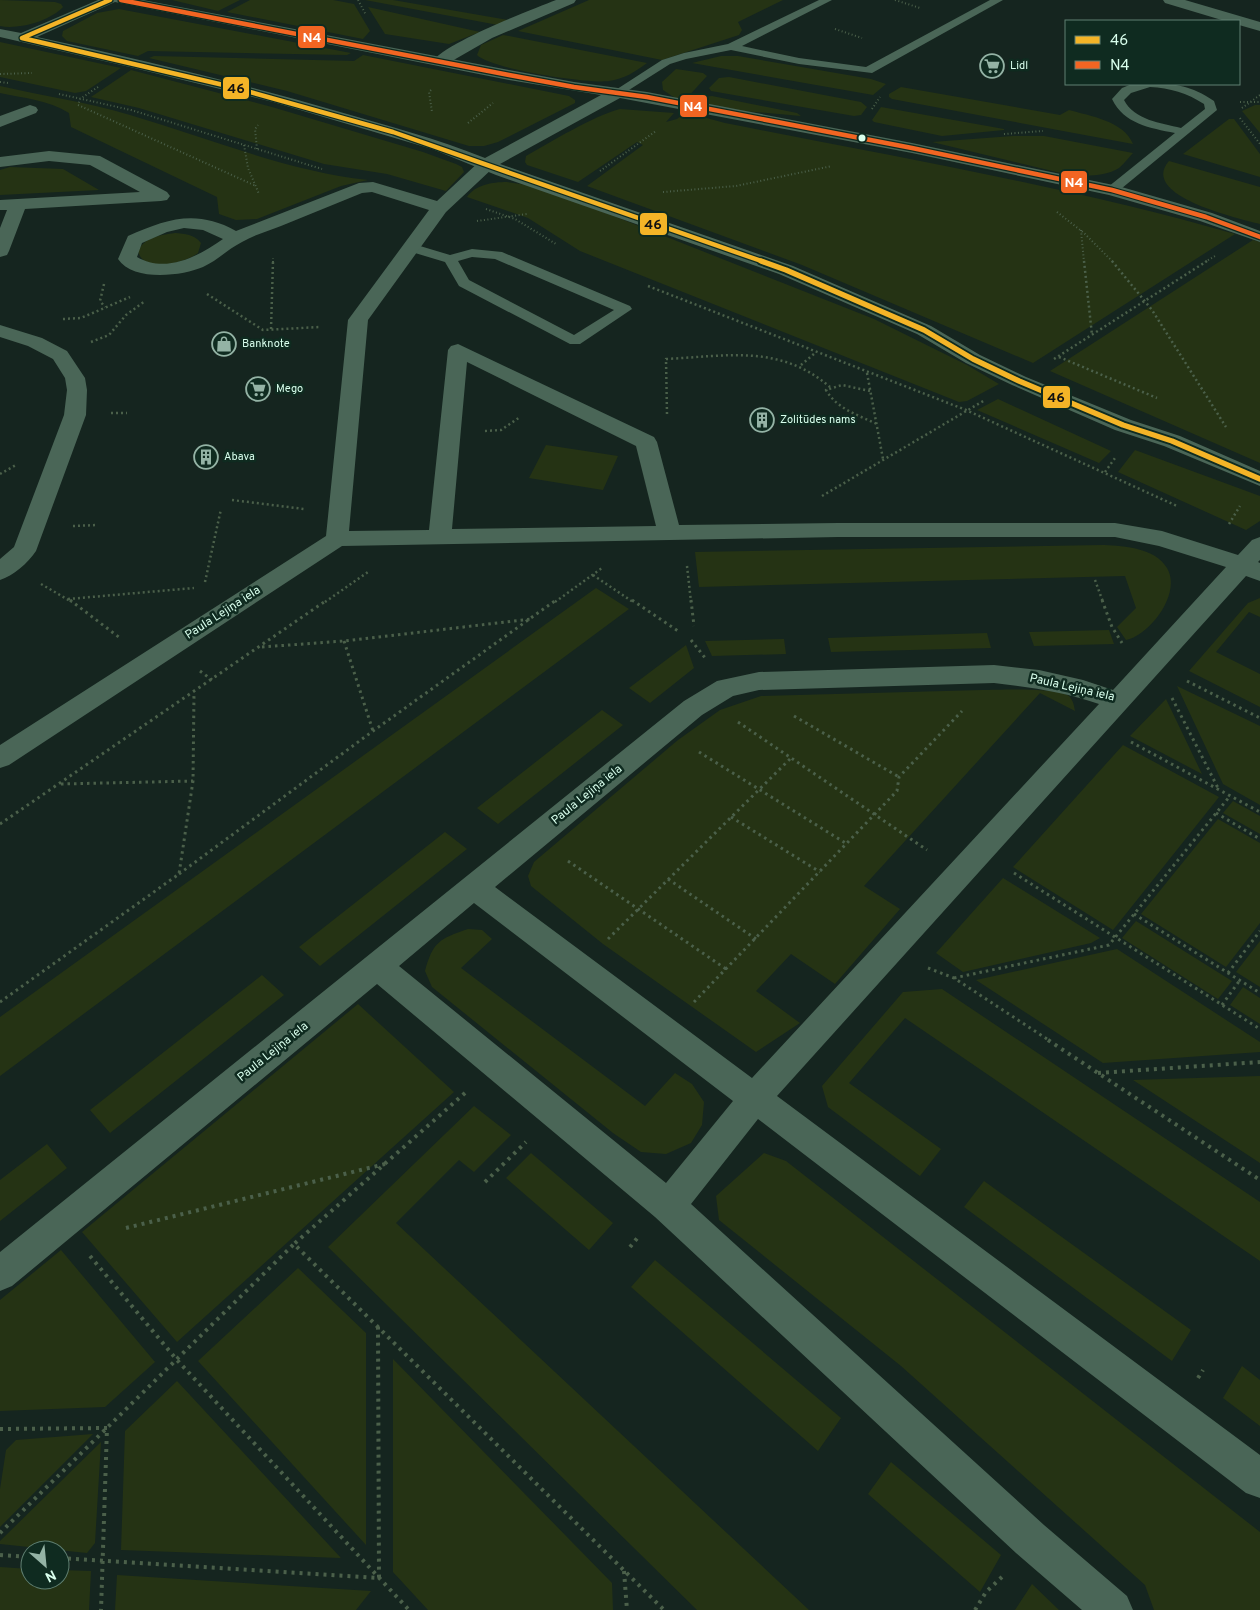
<svg xmlns="http://www.w3.org/2000/svg" width="1260" height="1610" font-family="Overpass,sans-serif">
<style>
.green{fill:#253314}
.lines{fill:none;stroke-linecap:round;stroke-linejoin:round}
.path-far3{stroke:#4b604a;stroke-width:2;stroke-dasharray:1 2.5;stroke-linecap:butt}
.path-far2{stroke:#4b604a;stroke-width:2.5;stroke-dasharray:2 3;stroke-linecap:butt}
.path-far1{stroke:#4b604a;stroke-width:3;stroke-dasharray:2.5 4;stroke-linecap:butt}
.path{stroke:#4b604a;stroke-width:4;stroke-dasharray:3 5;stroke-linecap:butt}
.service{fill:#4a6657;fill-rule:evenodd}
.minor{fill:#4a6657;fill-rule:evenodd}
.tertiary{fill:#4a6657;fill-rule:evenodd}
.bus-1-far1-casing{stroke:#0f2b20;stroke-width:7}
.bus-1-casing{stroke:#0f2b20;stroke-width:9}
.bus-2-casing{stroke:#0f2b20;stroke-width:7}
.bus-1-far1{stroke:#f4b427;stroke-width:4.5}
.bus-1{stroke:#f4b427;stroke-width:5.5}
.bus-2{stroke:#f26522;stroke-width:4.5}
.bus-dot{fill:#d9ffed;stroke:#0f2b20;stroke-width:2}
.labels{text-anchor:middle;dominant-baseline:central;stroke-width:5;stroke-linejoin:round;paint-order:stroke}
.far-poi-label{font-size:11px;fill:#d9ffed;stroke:#0f2b20;text-anchor:start}
.street-label{font-size:12px;fill:#d9ffed;stroke:#0f2b20}
.line-badge{stroke:#0f2b20;stroke-width:2}
.badge-label{font-size:14px;text-anchor:middle;font-weight:bold;fill:#fff}
.pale-badge-label{font-size:14px;text-anchor:middle;font-weight:bold;fill:#111}
</style>
<rect width="100%" height="100%" fill="#15251f"/>
<path class="green" d="M0 0 55 2 61 4 63 7C50 21 18 30 0 26Z
M172 0H240L218 11Z
M250 0H333L354 4 370 31 363 39 227 12Z
M365 0H393L508 20 498 25Z
M589 0H783L738 22 742 30 739 35 662 60 518 31Z
M368 7 480 32 449 44 385 34Z
M119 9 351 53 347 55 148 51 138 56 67 41 62 36 63 31 97 13Z
M503 35 509 36 647 63C635 72 624 79 609 81 588 84 491 69 477 55L481 45Z
M0 42 121 68 86 91 75 93 0 77Z
M363 55 569 96 575 100V103L498 142 484 146H469L287 91 149 58 154 56 354 61Z
M721 56H738L871 79 886 84 873 95 692 63Z
M676 69 703 73 707 76 685 100 675 98 663 90 662 82Z
M131 70 272 107 423 152 456 164 462 167 464 172 446 191 387 174 324 164 139 108 91 97Z
M729 77 861 102 867 107 861 115 854 116 711 91 709 88 719 78Z
M0 86C43 96 88 102 130 115 209 138 286 171 368 180L341 186 257 219 236 220 219 214 217 197 71 127 69 113C48 100 23 98 0 93Z
M901 87 1060 115 1069 110C1090 116 1124 121 1133 144L892 99 889 97V94Z
M712 96 797 113 801 116 744 111 696 103 702 97Z
M1255 105H1260V133L1242 111Z
M881 107 1004 129V130L942 136 874 122 872 120Z
M620 109 674 113 666 122 677 119 682 115 703 117 725 123C895 157 1068 186 1235 234L1033 363 802 265 587 186 643 145 637 142 578 182 527 165 525 162 526 156C551 142 593 116 620 109Z
M1229 119H1234L1260 154V177L1183 154Z
M1013 136H1044L1133 153C1129 157 1124 164 1119 168 1105 177 1086 176 1069 175L932 142Z
M1169 161 1260 187V224C1241 219 1138 196 1169 161Z
M10 167 63 169 99 190 0 195V170Z
M507 182 527 185 601 211 874 319 967 365 999 384 967 401 959 402 580 251 528 218 467 197C475 185 492 182 507 182Z
M175 233C185 234 194 234 201 243L198 253C185 263 143 274 138 251 145 237 160 235 175 233Z
M1253 240 1260 242V463L1050 371Z
M998 399 1111 451 1099 463 977 410Z
M546 445 618 456 603 490 529 478Z
M1135 450 1260 496V521L1246 530 1118 472Z
M1104 545C1125 546 1155 548 1167 568 1182 593 1150 635 1126 640L1117 627 1136 608 1125 576 699 587 695 552Z
M596 588 629 609 0 1076V1017Z
M1260 598V617L1249 612 1216 652 1260 674V707L1189 671 1248 603Z
M1109 630 1114 644 1034 646 1029 632Z
M987 633 991 648 831 652 828 638Z
M784 639 786 654 712 656 705 641Z
M686 645 694 668 650 703 629 688Z
M1177 686 1260 726V805L1223 784Z
M982 690C1000 690 1056 687 1069 696 1073 700 1074 705 1075 711L1040 693 864 886 900 909 835 984 791 954 756 991 800 1023 756 1052 603 944 531 886 528 876 534 862 678 740 720 710 761 696Z
M1166 699 1202 774 1130 736Z
M602 710 623 725 498 824 477 808Z
M1123 745 1219 797 1113 930 1013 867Z
M1233 801 1260 816V834L1223 813Z
M1218 819 1260 843V923L1226 967 1141 914Z
M445 832 467 849 320 966 299 947Z
M1003 878 1100 938 1091 943 963 972 936 953Z
M1136 921 1232 981 1218 999 1122 938Z
M468 929 482 930 492 939 461 968 645 1106 675 1073 692 1084 704 1102 702 1125 691 1143 666 1154 641 1152 613 1133 432 987 425 971C433 942 439 939 468 929Z
M1260 941V987L1236 972Z
M1117 949 1260 1042V1052L1103 1063 976 980Z
M262 975 284 995 110 1133 90 1110Z
M1243 987 1260 998V1024L1230 1005Z
M942 989 1260 1202V1261L905 1018 849 1083 941 1149 920 1176 828 1107 822 1086 903 992Z
M358 1004 454 1092 177 1342 82 1232Z
M1260 1076V1163L1133 1080Z
M474 1106 511 1135 474 1172 459 1160 396 1223 809 1610H697L328 1247Z
M47 1144 67 1168 0 1221V1180Z
M531 1153 613 1223 589 1250 506 1178Z
M764 1153 786 1161 1260 1532V1610H1154L1145 1585 901 1366 719 1220 716 1196Z
M984 1181 1191 1330 1172 1361 964 1207Z
M61 1250 155 1362 105 1407 0 1411V1300Z
M655 1260 841 1418 818 1451 631 1287Z
M298 1268 366 1333V1545L198 1361Z
M393 1359 612 1583 613 1610H428L393 1572Z
M1242 1366 1260 1380V1426L1223 1398Z
M177 1381 341 1558 121 1550 125 1431Z
M93 1434 0 1527V1489L6 1450 16 1440Z
M101 1442 95 1543 87 1553 0 1544V1541Z
M891 1462 1001 1555 980 1592 868 1494Z
M0 1567 30 1569V1580H60V1570L91 1571 89 1610H0Z
M117 1575 371 1591 356 1610H115Z
M1032 1584 1059 1610H1015Z"/>
<g class="lines">
<path class="path-far3" d="M358 0 366 15
M895 0 920 8
M835 29 862 38
M0 74 32 73
M0 82 9 83
M98 87 80 99 78 105 256 186
M431 90 429 92 432 112
M59 94 131 110 322 169
M1240 102H1260
M1242 108 1260 95
M872 109 880 97
M1240 118 1260 144
M468 123 493 103
M1004 134 1043 131
M244 145 248 168 259 194
M257 149 255 129 258 125
M600 171 656 131
M663 192 736 186 832 166
M486 209 515 219 556 244
M1057 212 1084 233 1113 262
M477 221 527 214
M1081 230 1084 262
M273 262V258
M1205 262 1217 255"/>
<path class="path-far2" d="M1084 261 1092 335
M1112 261 1152 310 1226 427
M104 284 100 301 105 307
M648 286 966 410 1177 506
M207 294 263 330 320 327
M63 319 81 318 130 297
M271 329 273 261
M91 342 109 335 126 315 145 301
M1059 357 1157 398
M1054 359 1207 261
M801 365 815 353
M867 373 883 459
M870 391 842 385 826 390C837 409 858 415 877 424
M111 413H127
M667 414 666 359C727 356 780 344 830 387
M485 431 501 430 520 417
M1105 472 1115 458
M0 474 16 465
M822 496 985 400
M232 500 304 509
M1229 524 1240 506
M73 526 98 525
M687 566 691 602
M593 575 633 602
M1095 580 1103 602
M205 582 221 509
M41 584 72 602
M68 599 194 588
M325 602 368 572
M555 602 602 568"/>
<path class="path-far1" d="M70 600 120 638
M632 600 678 631
M691 600 694 626
M1102 600 1112 627 1122 643
M691 640 706 659
M344 641 373 731
M262 647 344 641 532 619
M200 671 212 680
M1187 681 1260 718
M1172 698 1218 788
M794 716 899 777
M738 722 927 850
M1131 742 1260 812
M699 752 847 844
M61 784 193 781
M1216 813 1260 839
M731 817 820 872
M0 824 327 600
M568 861 726 969
M1014 873 1260 1029
M179 874 373 731 556 600
M668 879 756 939
M1134 914 1260 993
M608 939 791 758
M928 968 954 978 1050 1041
M1228 973 1260 931
M954 978 1109 945 1230 796
M0 1002 179 874 193 781 194 693
M694 1002 897 791 899 777 962 711
M1222 1005 1240 980"/>
<path class="path" d="M1048 1040 1260 1180
M1098 1073 1260 1062
M465 1093 294 1244 664 1610
M485 1182 526 1142
M126 1228 385 1164
M630 1247 639 1236
M90 1256 177 1360 409 1610
M1198 1378 1203 1370
M0 1429 107 1428 101 1610
M0 1533 294 1244
M0 1555 30 1557
M60 1558 379 1578 378 1327
M624 1571 627 1610
M975 1610 986 1592 1003 1576"/>
<path class="service" d="M819 0H832L742 46 799 58 866 67 990 0H1003L872 73 799 64 731 50 686 59 670 64 621 95 617 96 611 93 662 60 684 53 728 44Z
M1132 84C1166 84 1184 81 1214 101L1217 110 1116 193H1108L1106 190 1108 187 1175 133C1150 128 1124 124 1112 99L1122 88ZM1150 87C1170 88 1187 93 1204 104L1205 109 1181 128C1161 123 1134 120 1124 100L1131 93Z
M410 243 450 255 472 249 502 252 630 306 632 309 580 344H570L459 286 445 262 405 250 403 247 405 244ZM472 257 495 259 614 310 574 335 469 280 458 261Z"/>
<path class="minor" d="M556 0H576L574 3 492 38 445 65H435L432 62C446 42 531 10 556 0Z
M1163 0H1185L1260 22V31L1239 25V21H1225L1165 3Z
M30 105 36 107 38 110 36 113 0 127V116Z
M49 151 100 156 167 192 170 196 167 200 161 201 25 209 9 251 7 255 0 257V228L7 210H0V200L140 192 90 165 49 161 0 167V157Z
M487 159 493 160 496 164 493 168 446 212 368 320 349 531 429 530 448 350 451 346 458 344 654 437 657 442 679 525 838 523H1115L1162 531 1238 555 1252 540 1260 537V560L1258 562 1260 563V581L1246 576 777 1096 1260 1455V1498L1246 1493 758 1119 691 1204 1044 1525 1127 1596 1133 1610H1082L1016 1553 655 1217 377 984 12 1286 0 1291V1252L684 701 717 681 759 672 994 665 1039 670 1083 680 1113 690 1226 567 1159 546 1115 537H838L342 546 9 765 0 768V745L326 536 348 320 429 210 372 192 362 193C335 204 308 215 281 226 268 231 254 235 242 242 228 249 218 260 203 267 182 276 133 282 118 259L128 236C167 219 196 209 236 231L359 183 373 182 437 201 481 160ZM184 228 203 230 223 239C199 256 166 274 137 257L142 243 167 232ZM467 362 636 446 656 526 452 529ZM994 683C1030 687 1065 692 1099 704L752 1078 495 887 702 715 733 696 759 690ZM474 903 733 1101 666 1183 399 966Z
M0 325 42 338 67 351 85 378 87 390 86 415 36 551C28 563 13 576 0 580V559L14 547 64 415 67 390 65 378 53 359 28 346 0 337Z"/>
<path class="tertiary" d="M98 0H143L509 70 574 82 647 92 912 143 1118 186 1212 213 1260 231V242L1200 221 1109 195 912 153 620 98 500 164 793 266 931 326 980 355 1026 377 1131 420 1180 436 1260 471V486L1164 446 1115 430 1012 385 966 363 917 334 779 274 496 175 432 149 273 102 134 68 0 37V29L21 33ZM115 2 509 80 601 95 485 158C438 139 389 126 340 112 240 83 139 59 37 37Z"/>
<g class="bus-1-far1-casing">
<path id="bus-1-far1" d="M22 38 232 87 393 132 764 262
M22 38 110 0"/>
</g>
<g class="bus-1-casing">
<path id="bus-1" d="M761 261 786 270 924 330 973 359 1019 381 1123 425 1172 441 1260 479"/>
</g>
<g class="bus-2-casing">
<path id="bus-2" d="M121 0 509 75 574 87 647 97 912 148 1112 190 1206 217 1260 237"/>
</g>
<use href="#bus-1-far1" class="bus-1-far1"/>
<use href="#bus-1" class="bus-1"/>
<use href="#bus-2" class="bus-2"/>
</g>
<defs>
<g id="supermarket-ring" transform="scale(1.25)"><circle r="9.5" fill="#0f2b20" stroke="#94b3a5" stroke-width="1.5"/><path d="M-6-5.5h2.5l.6 2H6L4.5 2H-2.5L-4.4-4H-6ZM-1.5 3.2a1.3 1.3 0 1 0 .1 0ZM3 3.2a1.3 1.3 0 1 0 .1 0Z" fill="#94b3a5"/></g>
<g id="shop-ring" transform="scale(1.25)"><circle r="9.5" fill="#0f2b20" stroke="#94b3a5" stroke-width="1.5"/><path d="M-5-2.5h2.3a2.7 3.5 0 0 1 5.4 0H5L5.5 6h-11ZM-1.5-2.5h3a1.5 2.3 0 0 0-3 0Z" fill="#94b3a5"/></g>
<g id="building-ring" transform="scale(1.25)"><circle r="9.5" fill="#0f2b20" stroke="#94b3a5" stroke-width="1.5"/><path d="M-4-6H4V6H1V3H-1V6H-4ZM-2.5-4.3h1.7v1.8h-1.7ZM.8-4.3h1.7v1.8H.8ZM-2.5-1h1.7V.8h-1.7ZM.8-1h1.7V.8H.8Z" fill="#94b3a5"/></g>
</defs>
<g fill-rule="evenodd">
<use href="#supermarket-ring" x="992" y="66"/>
<use href="#shop-ring" x="224" y="344"/>
<use href="#supermarket-ring" x="258" y="389"/>
<use href="#building-ring" x="762" y="420"/>
<use href="#building-ring" x="206" y="457"/>
</g>
<circle class="bus-dot" cx="862" cy="138" r="4.5"/>
<g class="labels">
<g class="far-poi-label">
<text x="1010" y="66">Lidl</text>
<text x="242" y="344">Banknote</text>
<text x="276" y="389">Mego</text>
<text x="780" y="420">Zolitūdes nams</text>
<text x="224" y="457">Abava</text>
</g>
<g class="street-label">
<text transform="translate(223 613) rotate(-33)">Paula Lejiņa iela</text>
<text transform="translate(1072 688) rotate(13)">Paula Lejiņa iela</text>
<text transform="translate(587 795) rotate(-39)">Paula Lejiņa iela</text>
<text transform="translate(273 1052) rotate(-39)">Paula Lejiņa iela</text>
</g>
</g>
<g class="line-badge">
<rect x="297" y="25" width="29" height="24" rx="5" fill="#f26522"/>
<rect x="222" y="76" width="28" height="24" rx="5" fill="#f4b427"/>
<rect x="679" y="94" width="29" height="24" rx="5" fill="#f26522"/>
<rect x="1060" y="170" width="28" height="24" rx="5" fill="#f26522"/>
<rect x="639" y="212" width="29" height="24" rx="5" fill="#f4b427"/>
<rect x="1042" y="385" width="29" height="24" rx="5" fill="#f4b427"/>
</g>
<g class="badge-label">
<text x="312" y="42">N4</text>
<text x="693" y="111">N4</text>
<text x="1074" y="187">N4</text>
</g>
<g class="pale-badge-label">
<text x="236" y="93">46</text>
<text x="653" y="229">46</text>
<text x="1056" y="402">46</text>
</g>
<rect x="1065" y="20" width="175" height="65" fill="#0f2b20" stroke="#608072"/>
<rect x="1075" y="36" width="25" height="8" fill="#f4b427" stroke="#608072"/>
<text x="1110" y="45" font-size="15" fill="#d9ffed">46</text>
<rect x="1075" y="61" width="25" height="8" fill="#f26522" stroke="#608072"/>
<text x="1110" y="70" font-size="15" fill="#d9ffed">N4</text>
<g transform="translate(45 1565) rotate(153)"><circle r="24" fill="#0f2b20" stroke="#608072"/>
<path d="M0-4L9 19L0 12L-9 19Z" fill="#94b3a5"/>
<text y="-8" font-size="14" font-weight="bold" text-anchor="middle" fill="#d9ffed">N</text>
</g>
</svg>
